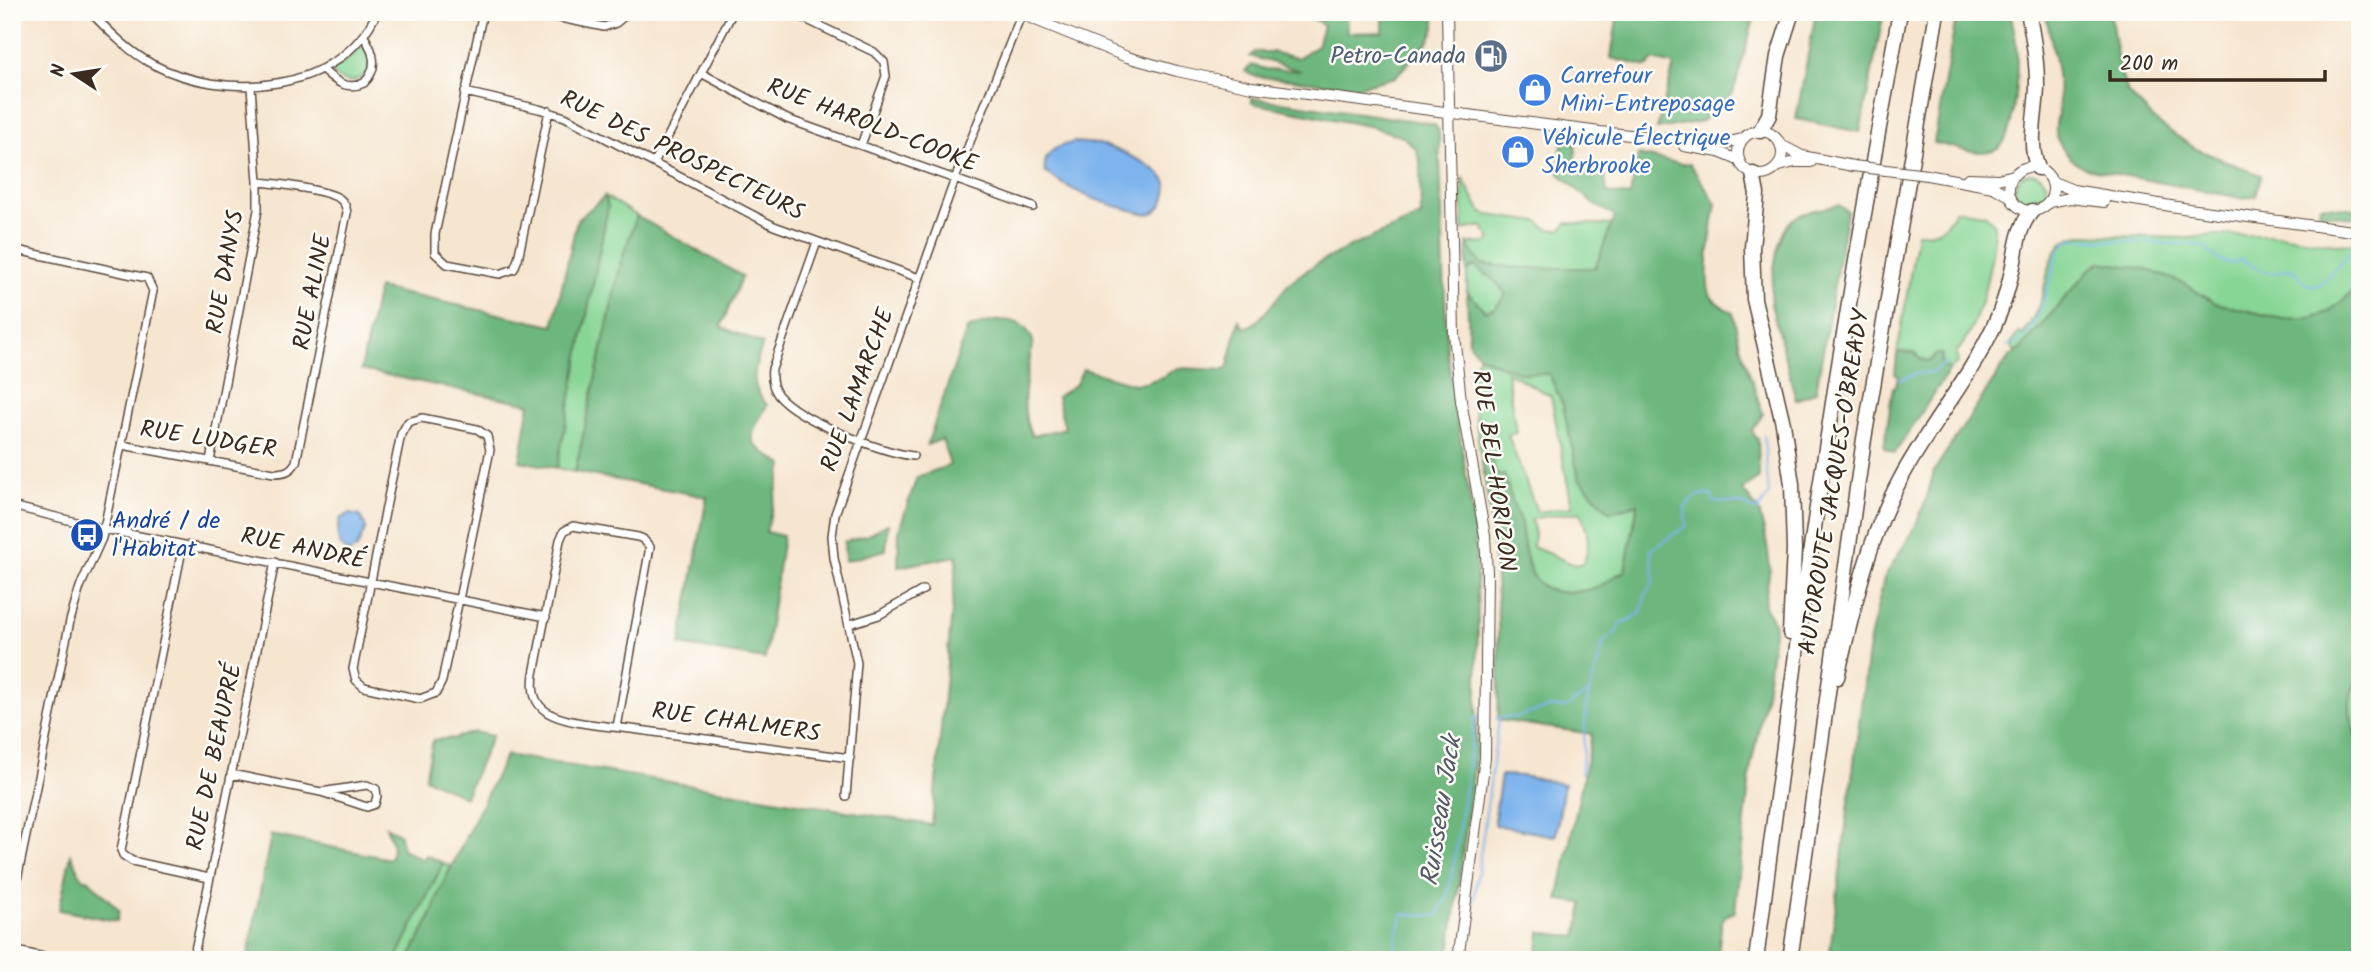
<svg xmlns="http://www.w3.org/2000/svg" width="2372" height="972" font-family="Kalam,sans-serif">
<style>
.green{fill:#87d695;stroke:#61805a;stroke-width:2;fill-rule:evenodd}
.forest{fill:#6db77e;stroke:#54704e;stroke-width:2}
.water{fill:#7eb4ed;stroke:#5c6f86;stroke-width:2}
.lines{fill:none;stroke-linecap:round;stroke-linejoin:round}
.stream{stroke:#7eb4ed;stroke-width:2}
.minor-casing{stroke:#574639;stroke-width:10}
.tertiary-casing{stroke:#574639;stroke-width:12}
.motorway-casing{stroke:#574639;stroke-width:17}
.minor{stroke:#fff;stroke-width:7}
.tertiary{stroke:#fff;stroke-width:10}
.motorway{stroke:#fff;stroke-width:14}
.tertiary-bridge-casing{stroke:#574639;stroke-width:12;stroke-linecap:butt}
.tertiary-bridge{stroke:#fff;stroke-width:10}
.labels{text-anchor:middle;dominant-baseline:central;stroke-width:5;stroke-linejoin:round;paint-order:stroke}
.service-label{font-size:24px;fill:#4e5e75;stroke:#fdfcf7;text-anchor:end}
.shop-label{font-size:24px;fill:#366cbe;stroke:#fdfcf7;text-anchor:start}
.street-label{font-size:24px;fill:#3b2a1e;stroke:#fdfcf7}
.transit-label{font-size:24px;fill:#164399;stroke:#fdfcf7;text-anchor:start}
.water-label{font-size:26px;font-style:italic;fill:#525a66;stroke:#fdfcf7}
</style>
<rect width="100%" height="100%" fill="#fdfcf7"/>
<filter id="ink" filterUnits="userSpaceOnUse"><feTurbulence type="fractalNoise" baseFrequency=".0143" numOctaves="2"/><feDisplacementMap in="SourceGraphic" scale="14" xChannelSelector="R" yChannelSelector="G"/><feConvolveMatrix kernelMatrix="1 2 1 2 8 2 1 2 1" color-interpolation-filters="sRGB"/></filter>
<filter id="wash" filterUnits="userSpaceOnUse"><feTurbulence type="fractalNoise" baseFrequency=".00686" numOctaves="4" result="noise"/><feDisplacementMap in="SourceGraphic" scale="28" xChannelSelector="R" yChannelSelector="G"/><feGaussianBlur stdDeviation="1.57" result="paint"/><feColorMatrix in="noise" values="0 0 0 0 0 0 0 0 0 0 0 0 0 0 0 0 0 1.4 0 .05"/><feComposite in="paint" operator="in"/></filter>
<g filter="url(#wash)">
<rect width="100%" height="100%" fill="#f6e5cf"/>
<path class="green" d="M364 43 371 58 367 73C355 85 340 84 330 70L348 59Z
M2015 189a16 16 0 1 1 32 0a16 16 0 1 1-32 0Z
M1462 177 1481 212 1488 215 1539 222 1547 229 1560 230 1567 223 1612 225 1595 268H1520L1481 264 1467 244 1486 243 1491 239 1482 226 1463 230Z
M605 196 637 216 621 262 575 472 557 468 608 207Z
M1955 210 1985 214 1994 224C1995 257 1979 328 1956 353L1958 364 1950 369 1943 367 1941 362 1942 355 1937 354 1929 362 1901 352 1897 355 1917 233C1937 234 1947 228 1955 210Z
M2081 235 2189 238 2214 235H2279L2335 244 2360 243V286L2329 312 2310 318 2282 319 2215 303 2183 283 2101 262 2090 269 2018 352 2014 351 2011 343 2019 333 2023 335C2029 325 2035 316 2039 305 2050 279 2046 240 2081 235Z
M1474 266 1493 279 1507 293 1495 309 1485 311 1467 292V272Z
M1479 355C1505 369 1519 373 1549 374L1563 405 1579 479 1610 512 1638 504 1625 571C1615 575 1608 583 1597 587 1587 591 1576 592 1565 592 1524 594 1525 547 1520 518L1517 515 1504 476 1496 475 1491 458H1481L1470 375ZM1507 372 1551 396 1572 507 1537 512 1508 435 1516 433ZM1580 512C1587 528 1592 546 1583 563L1575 565 1533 547 1534 529 1531 520C1537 516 1570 514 1580 512Z
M2360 679V749C2353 730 2341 696 2360 679Z
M443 863 451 867C436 898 427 931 408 960H396Z"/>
<path class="forest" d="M1303 12H1346L1347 33 1383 32V18L1435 15V27L1429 41 1395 77 1357 87 1254 76 1245 71 1252 65 1265 69 1301 71 1250 56 1255 52H1271L1297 58 1317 46 1323 25Z
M1618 12H1756L1733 93 1702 121 1657 129 1674 65 1653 60 1647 67 1611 58Z
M1816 12H1884L1860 132 1796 119Z
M1957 12H2010C2012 23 2016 34 2016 44 2018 65 2016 138 1998 148 1981 158 1952 146 1934 143Z
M2045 12H2110L2119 69 2128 93 2158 123 2196 149 2261 175 2256 196 2241 198 2085 168C2072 161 2062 152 2057 137 2053 127 2059 115 2059 104 2059 74 2052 42 2045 12Z
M1252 98 1423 122 1435 125 1439 131 1447 352 1475 533 1478 621 1476 752 1449 960H408L430 919 440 890 506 755 932 825 957 556 898 567 899 530 917 477 950 465 942 439 927 445 967 329C991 320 1022 311 1033 341 1028 372 1017 408 1032 436L1065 428 1057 397 1076 384 1083 369 1133 384 1145 383 1162 377 1178 368 1224 370 1228 366 1239 320 1243 327C1259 329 1279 291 1293 280 1331 251 1378 236 1421 216L1420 161 1416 149 1403 137 1373 127 1252 103Z
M1563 139 1575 141 1576 157 1572 168 1605 175 1607 193 1630 196 1638 155 1682 164 1689 163 1716 203C1713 223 1702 279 1711 296 1715 304 1726 308 1733 313L1740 345 1763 414 1752 430 1755 437 1758 439 1759 478 1742 490 1759 511 1767 543 1770 568 1764 606 1775 624 1766 694 1751 766 1735 911 1725 916 1722 921 1717 960H1537L1540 932 1577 937 1583 903 1558 900 1592 734 1498 720C1501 632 1497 545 1481 458H1491L1496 475H1504L1517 515 1520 518C1525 547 1524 594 1565 592 1576 592 1587 591 1597 587 1608 583 1615 575 1625 571L1638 504 1610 512 1579 479 1563 405 1549 374 1521 373 1496 364 1479 355 1469 344 1467 292 1485 311 1495 308 1506 294 1493 279 1474 266 1467 272V244L1481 264 1520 268H1595L1615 216 1592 203 1558 172Z
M605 196 608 207 557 468 520 461 530 404 361 370 378 288 553 326 577 220Z
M1839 205 1847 211 1816 391 1796 400 1771 304C1771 284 1776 234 1792 220 1804 210 1824 209 1839 205Z
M2320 205 2354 209 2360 205V219L2319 212Z
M637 216 742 276 721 327 763 344C754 367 748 386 767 405 745 444 747 441 783 465L766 532 783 536 765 659 680 645 707 497 575 472 621 262Z
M2101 262 2145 269 2183 283 2215 303 2282 319 2310 318 2329 312 2360 286V679C2341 696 2353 729 2360 749V960H1829L1869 644 1884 578 1914 529 1927 497 1934 471 2009 357 2018 352 2090 269Z
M1900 352 1915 353 1921 360 1929 362 1937 354H1942L1941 362 1943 367 1950 369 1895 453 1884 448 1893 387 1896 385 1898 376 1895 374 1897 355Z
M888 524 886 550 845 561 844 542 868 535Z
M474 732 492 736 465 797 425 778 433 740 455 738Z
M386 826 400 835 402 849 423 860 426 855 443 863 396 960H247L271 835 390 859 393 846Z
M71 854 79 873 85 880 88 879 119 910 117 921 59 910Z"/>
<path class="water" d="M1075 142C1083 143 1091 143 1098 144 1115 148 1163 168 1167 184 1167 195 1162 213 1148 214 1143 214 1136 211 1131 210 1100 203 1071 191 1045 172 1042 151 1058 146 1075 142Z
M349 514 360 516 366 528 357 548 349 553C336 547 336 532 340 519Z
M1501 775 1522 776 1564 784 1556 834 1554 836 1495 825 1494 821Z"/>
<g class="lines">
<path class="stream" d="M2007 346C2043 338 2047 279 2060 250L2066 242 2073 239 2201 245 2219 260 2233 264 2240 259C2249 263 2261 273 2271 273 2279 273 2285 267 2293 270 2306 276 2296 287 2320 285L2347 256 2360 249
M1899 380 1916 374 1932 372 1945 363
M1496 718 1516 717 1553 707 1565 708 1588 693
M1581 774C1584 753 1584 732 1586 712 1588 687 1599 666 1603 642L1617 632 1619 625 1641 613 1645 596 1654 582 1651 550 1686 526 1685 507C1692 498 1700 493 1711 495L1714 502 1740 503 1758 511 1769 494 1764 436
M1472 916 1499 718
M1392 960 1402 915 1409 914 1437 916 1446 899 1453 871 1475 718H1481"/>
</g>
</g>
<g filter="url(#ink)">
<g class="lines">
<g class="minor-casing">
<path id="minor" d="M90 12C109 31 128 51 152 64 223 101 340 95 377 12
M483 12 435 234V253L447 264 500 274 514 269 518 259 549 111
M531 12 604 27 616 23 629 12
M791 12 874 52 884 62 886 76 861 145
M322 69C335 81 346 91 364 83 379 68 374 52 364 36
M701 73 787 119 1033 207
M465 92 539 109 565 117 774 226 919 278
M654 163 733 12
M817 242 772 369C771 378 772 387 778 395 799 420 881 452 913 456
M12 249 147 278 153 291 102 538 80 587 70 621 12 904
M422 418 477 429 487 436 490 450 442 681 436 693 420 699 364 687 356 680 353 669 401 434 408 422Z
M122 445 274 473C285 473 291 471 296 462L347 213C346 207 345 203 340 199 328 190 274 183 258 182
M210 461 258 210V182L251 87
M12 506 104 529 546 617
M183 545 121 850 123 855 132 861 209 878
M850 624 879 615 923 590
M617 727 650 547 643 539 638 537 573 526 564 531 560 540 534 674C532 689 533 703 547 712 565 724 609 726 631 729 704 738 777 748 850 758
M231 774 321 792 367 807 375 804 377 796 376 789 367 785 321 792
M846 796 857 663 834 558 832 536 835 514 955 179 1022 13
M12 950 57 960
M193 960 275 562"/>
</g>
<g class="tertiary-casing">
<path id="tertiary" d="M1016 12 1127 57 1177 71 1252 87 1600 132 1721 144 1742 139
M1447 12 1454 334 1461 401 1485 536 1487 573 1485 758 1458 960
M1738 153a22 22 0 1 1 44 0a22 22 0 1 1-44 0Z
M1781 145 1802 156 1853 166
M1684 146 1719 152 1738 160
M1779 166 1795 162H1811
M2009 189a22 22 0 1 1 44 0a22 22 0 1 1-44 0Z
M1927 175 1993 187 2010 196
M1968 178 1998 179 2014 175
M2053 182 2073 190 2189 209 2360 232
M2049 202 2070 198 2104 202"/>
</g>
<g class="motorway-casing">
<path id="motorway" d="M2028 12C2033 36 2037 60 2037 85 2037 111 2027 143 2038 168
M1760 131 1769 115 1778 56 1792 12
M1753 174 1757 194 1752 248 1754 299 1783 424 1792 484 1794 549 1790 633
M1837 677C1853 610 1867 541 1900 480 1928 427 1968 381 1994 326 2003 307 2009 286 2013 266 2017 246 2018 227 2032 211
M1756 960C1770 853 1783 746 1798 639 1827 430 1861 221 1900 12
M1790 960 1864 439 1937 12"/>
</g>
<use href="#minor" class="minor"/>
<use href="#tertiary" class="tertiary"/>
<use href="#motorway" class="motorway"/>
<g class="tertiary-bridge-casing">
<path id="tertiary-bridge" d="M1853 166 1927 175"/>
</g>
<use href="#tertiary-bridge" class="tertiary-bridge"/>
</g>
</g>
<defs>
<g id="fuel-disc" transform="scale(1.75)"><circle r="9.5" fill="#5c6f8a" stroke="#fdfcf7"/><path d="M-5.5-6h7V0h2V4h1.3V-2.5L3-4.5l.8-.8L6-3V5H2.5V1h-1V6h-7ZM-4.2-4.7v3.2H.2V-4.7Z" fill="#fff"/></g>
<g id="shop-disc" transform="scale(1.75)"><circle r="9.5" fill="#3f7fe0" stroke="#fdfcf7"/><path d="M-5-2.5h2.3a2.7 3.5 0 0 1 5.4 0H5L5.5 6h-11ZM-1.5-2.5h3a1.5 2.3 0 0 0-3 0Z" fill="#fff"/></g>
<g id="bus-disc" transform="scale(1.75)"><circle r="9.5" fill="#1a4fb4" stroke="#fdfcf7"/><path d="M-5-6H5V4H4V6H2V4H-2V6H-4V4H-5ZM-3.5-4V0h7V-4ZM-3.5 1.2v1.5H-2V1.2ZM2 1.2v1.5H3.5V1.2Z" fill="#fff"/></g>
</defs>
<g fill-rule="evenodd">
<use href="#fuel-disc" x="1491" y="56"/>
<use href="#shop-disc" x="1535" y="90"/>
<use href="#shop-disc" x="1518" y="152"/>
<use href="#bus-disc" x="87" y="535"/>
</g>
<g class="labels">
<g class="service-label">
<text x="1466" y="56">Petro-Canada</text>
</g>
<g class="shop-label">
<text x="1560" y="76">Carrefour<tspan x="1560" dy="28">Mini-Entreposage</tspan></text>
<text x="1542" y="138">Véhicule Électrique<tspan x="1542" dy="28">Sherbrooke</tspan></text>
</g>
<g class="street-label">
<text transform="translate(872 126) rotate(21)">RUE HAROLD-COOKE</text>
<text transform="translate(682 156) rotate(26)">RUE DES PROSPECTEURS</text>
<text transform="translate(226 272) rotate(-80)">RUE DANYS</text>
<text transform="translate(313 292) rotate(-79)">RUE ALINE</text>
<text transform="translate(858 390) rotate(-70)">RUE LAMARCHE</text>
<text transform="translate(208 440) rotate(9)">RUE LUDGER</text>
<text transform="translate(1493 471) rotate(82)">RUE BEL-HORIZON</text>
<text transform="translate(1835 482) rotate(-81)">AUTOROUTE JACQUES-O'BREADY</text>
<text transform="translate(303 549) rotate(12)">RUE ANDRÉ</text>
<text transform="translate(736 723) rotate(8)">RUE CHALMERS</text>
<text transform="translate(215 757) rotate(-78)">RUE DE BEAUPRÉ</text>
</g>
<g class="transit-label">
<text x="112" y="521">André / de<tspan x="112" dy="28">l'Habitat</tspan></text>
</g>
<g class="water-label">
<text transform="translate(1442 811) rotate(-81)">Ruisseau Jack</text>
</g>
</g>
<rect width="2372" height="972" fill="none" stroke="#fdfcf7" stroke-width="42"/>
<g transform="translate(74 74) rotate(282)" stroke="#fdfcf7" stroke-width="5" paint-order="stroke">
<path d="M0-5L12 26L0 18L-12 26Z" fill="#3b2a1e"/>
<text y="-10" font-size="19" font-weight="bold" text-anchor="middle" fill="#3b2a1e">N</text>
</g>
<path d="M2110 70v10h215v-10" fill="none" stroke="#3b2a1e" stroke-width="3.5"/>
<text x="2120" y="70" font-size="21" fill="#3b2a1e" stroke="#fdfcf7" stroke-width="5" paint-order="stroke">200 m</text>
</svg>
